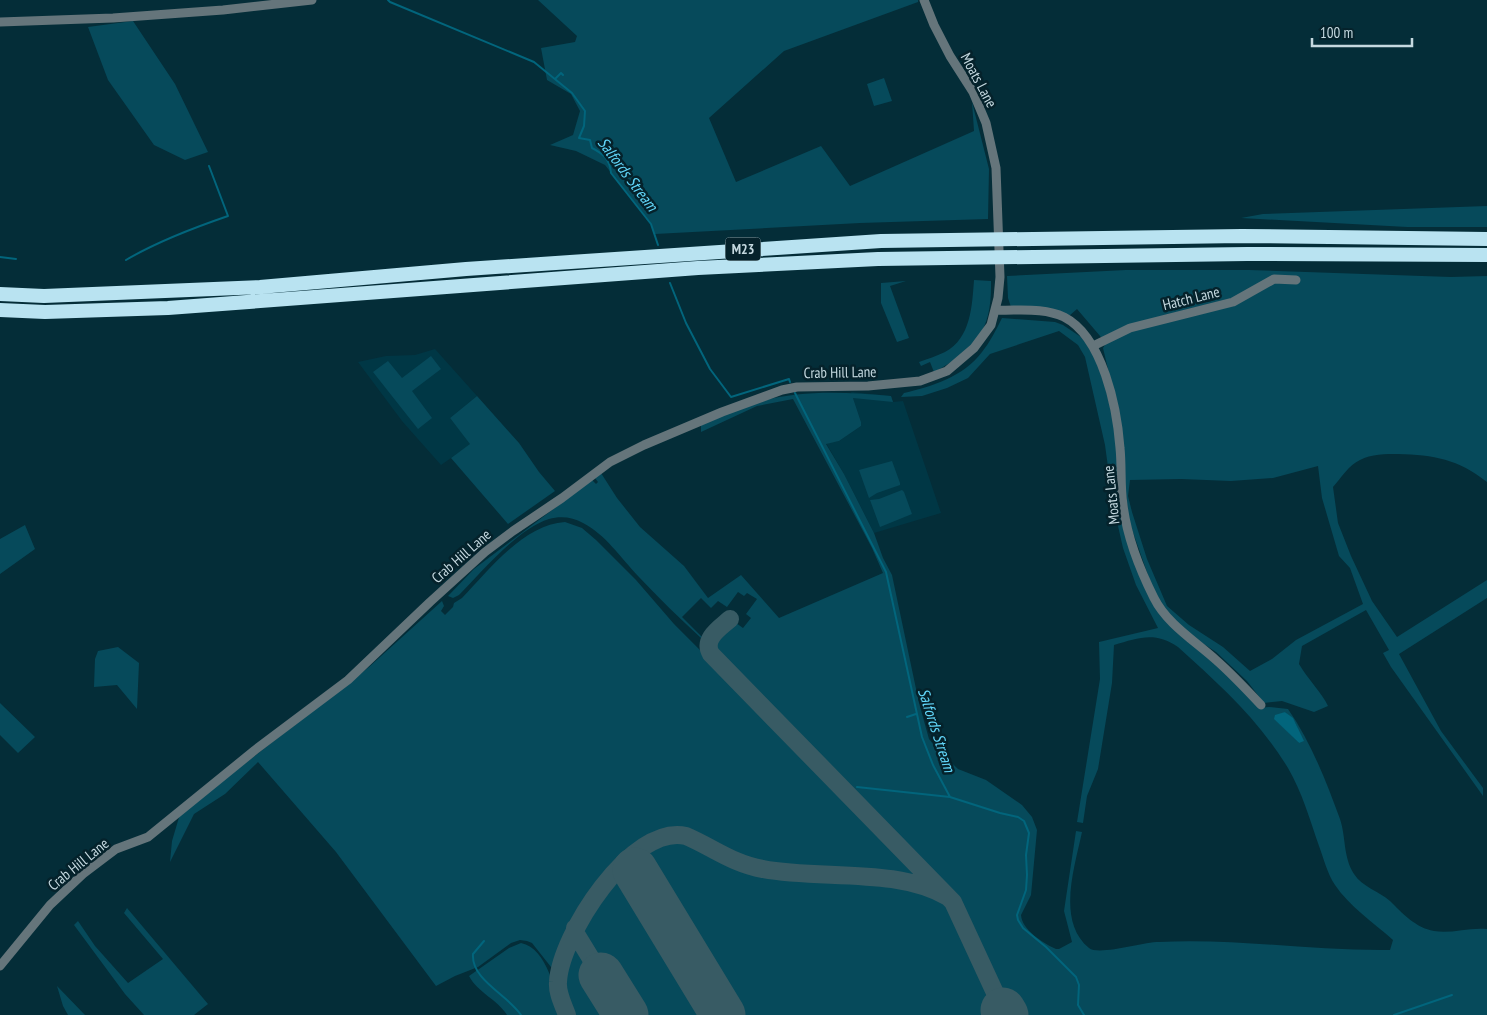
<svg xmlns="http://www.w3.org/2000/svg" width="1487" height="1015" font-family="'PT Sans Narrow',sans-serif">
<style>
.built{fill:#003745}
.green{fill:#064a5b;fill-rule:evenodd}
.water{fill:#02657c}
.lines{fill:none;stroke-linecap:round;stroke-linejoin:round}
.stream{stroke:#02657c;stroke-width:2}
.taxiway{stroke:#385b64;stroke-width:18}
.runway{stroke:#385b64;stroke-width:45}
.minor{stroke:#65757b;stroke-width:9}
.highway{stroke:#b9e3f1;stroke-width:14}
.labels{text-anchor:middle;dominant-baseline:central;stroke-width:5;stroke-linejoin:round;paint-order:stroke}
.shield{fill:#05222b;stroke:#8ba2aa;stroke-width:1}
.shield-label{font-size:14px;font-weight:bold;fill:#c5d9e0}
.street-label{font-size:15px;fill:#c5d9e0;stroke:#05222b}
.water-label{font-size:16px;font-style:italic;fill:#61d6f9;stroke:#05222b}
</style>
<rect width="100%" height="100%" fill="#042d38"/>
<path class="built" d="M435 349 477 396 450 418 471 444 441 465 402 421 358 362 386 356 415 355Z
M851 392 891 396 893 402 903 401 941 513 874 533 844 474 826 443 839 441 861 426V422Z"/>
<path class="green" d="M538 0H918V2L784 51 709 118 736 182 821 146 850 186 974 131 972 102 989 169 988 219 860 223 655 234 651 223 605 165 576 151 550 145 573 135 580 111 571 94 547 80 541 48 575 42 577 36Z
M133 21 175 84 208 152 185 160 154 145 108 80 88 27Z
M884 78 892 101 874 106 867 84Z
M1487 206V227H1407L1241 218 1263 214Z
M1126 270H1249L1451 277 1487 276V482C1458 459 1434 455 1398 454 1386 454 1371 454 1360 460 1349 465 1341 478 1333 487L1338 523 1351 556 1372 601 1397 637 1487 580V598L1399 654 1441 731 1483 788V796L1391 667 1383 653 1389 650 1366 610 1302 646 1299 664C1307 678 1322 693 1328 706L1314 712 1282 701 1264 703 1247 681 1216 652 1187 633 1167 613 1155 595 1129 521 1114 394 1103 348 1106 343 1077 309 1069 316 1011 307 1008 298 1007 276ZM1318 466 1322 498 1339 556 1350 568 1363 604 1296 640 1272 659 1250 671 1223 647 1189 625 1167 606 1147 559 1132 512 1128 496 1130 480 1181 479 1231 481 1273 478Z
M974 280 991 281C992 330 977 349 934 372L930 362 921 366 919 362C927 359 937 356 945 352 971 338 972 306 974 280Z
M906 281 890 286 909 338 897 342 881 303V283Z
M1002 318 1055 322 1063 325 1081 337 1091 349 1103 376 1111 411 1117 440 1118 476 1141 577 1152 603 1167 621 1226 673 1259 708 1269 707 1288 709C1311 742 1326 781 1340 819 1346 837 1343 857 1354 874 1362 887 1379 891 1390 901 1402 913 1416 928 1434 931 1451 934 1469 927 1487 929V1015H1015L996 985 955 896 774 715 713 650 712 648 736 623 743 628 751 618 746 614 757 599 747 593 744 596 738 592 727 607 718 601 711 608 701 598 682 617 702 637 701 638C679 618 658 597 638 576 621 558 605 534 583 523 573 517 560 516 549 519 517 529 482 572 459 595L453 598 448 596 474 569 592 480 596 484 598 482 595 478 601 473 617 498 640 527 684 566 708 598 741 575 779 618 883 573 872 548 793 399 757 406 701 432V425C713 420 725 414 737 409 786 389 839 391 891 396L893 402 853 398 861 422V426L839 441 826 444 844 474 874 533 883 558 892 575 919 703 929 739 937 749 958 769 986 780 1022 805 1032 817 1037 830 1031 895 1021 915C1022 930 1043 943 1056 949H1059L1072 942 1064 911 1076 831 1082 832C1075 866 1056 921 1089 948 1099 956 1142 942 1159 942 1236 938 1313 951 1390 950L1393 940C1374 923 1349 906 1335 885 1327 873 1324 859 1319 846 1310 820 1302 792 1288 768 1258 719 1220 685 1178 647 1155 631 1138 638 1114 645L1112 683 1098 769 1087 796 1083 823 1077 822 1100 679 1099 642 1158 628 1136 585 1123 548 1113 504 1105 445 1085 357 1078 345 1059 331 990 354 968 378 947 388 922 396 901 397 904 393C933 386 963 377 982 352 990 342 996 330 1002 318ZM1285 712C1296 721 1300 729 1299 743L1275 719Z
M431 356 441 369 412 391 432 418 418 429 373 372 388 361 402 378Z
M477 396 519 443 539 472 555 491 508 524 451 458 470 444 450 418Z
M892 461 900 483V485L877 493 869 498 859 470Z
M902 490 904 492 912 514 880 527 870 500 879 499Z
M565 522 582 528 596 540 636 580 674 624 917 868 920 874 919 877 913 879 883 874 793 869 762 864 728 853 691 833 679 830 672 831 639 844 617 862 574 921 555 967H551L532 943 527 941 520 940 511 943 478 967 455 976 436 986 336 852 258 762 225 794 194 814 170 862 172 841 180 814 369 667 442 601 444 606 441 611 445 615 453 607 454 603 462 598C488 571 524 524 565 522Z
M25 525 35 549 0 574V539Z
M118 647 139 663 137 709 117 685 94 687 95 659 98 651Z
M0 703 35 737 18 753 0 735Z
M680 839 727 864 762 872 789 877 891 883 918 889 943 899 949 903 954 912 998 1015H571C568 1006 562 996 562 986 561 978 564 971 566 963 578 926 604 884 635 859 647 849 665 842 680 839Z
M127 908 208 1004 194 1015H144L125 994 74 925 78 921 95 946 128 983 163 959 124 913Z
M521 943C548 948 555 994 563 1015H507C497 999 478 993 469 976L509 948Z
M57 986 85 1015H68L63 1006Z"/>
<path class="water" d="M1285 712 1293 718 1304 741 1299 743 1274 719 1275 715Z"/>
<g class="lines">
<path class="stream" d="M388 0 390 2 534 62 572 93 585 111 584 126 579 138 590 140 592 148C604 154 610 160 611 173L651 224 658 245
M556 78 561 73 563 75
M0 257 16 259
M126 260C158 241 193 228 228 216L209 166
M670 283 686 323 710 369 731 397 789 379 790 382
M795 393 886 572 922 737 933 765 950 797
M907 717 916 714
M857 787 950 797 1000 813 1018 817 1024 821 1029 833 1026 855 1027 875 1026 890 1017 915 1018 920 1023 928 1046 947 1076 977 1079 985 1078 1005 1084 1015
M484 941 473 954C471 980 508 995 521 1015
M1394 1015 1452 995"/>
<path class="taxiway" d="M730 619C720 628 702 639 711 654L953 902 1003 1010
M575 928 576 934 601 975
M567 1015C563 1004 557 993 558 982 560 936 632 823 686 836 712 847 733 864 763 869 821 880 896 867 948 897"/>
<path class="runway" d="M635 870 723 1015
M601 975 626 1015
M1003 1010 1006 1015"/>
<path class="minor" d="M0 22 113 18 223 10 312 0
M996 310C1018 311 1043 307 1064 317 1103 337 1117 408 1120 448 1122 467 1120 486 1123 505 1127 537 1140 570 1154 598 1167 624 1195 641 1216 660 1232 674 1246 689 1261 705
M1093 346 1130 328 1233 302 1274 279 1296 280
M0 966 50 905 83 874 116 849 148 837 255 750 348 680 430 602 485 552 513 531 562 498 610 462 644 445 722 412 782 390 797 387 868 386 920 381 947 371 974 348 991 325 998 298 1000 277 996 168 986 123 973 92 950 56 934 25 924 0"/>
<path class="highway" d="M0 294 44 296 260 287 466 269 881 241 1242 236 1487 239
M0 310 45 312 168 308 698 268 878 259 1247 254 1487 255"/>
</g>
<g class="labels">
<rect class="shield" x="725.5" y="237.5" width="35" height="23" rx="4"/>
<g class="shield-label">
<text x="743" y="249">M23</text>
</g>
<g class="street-label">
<text transform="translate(979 80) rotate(62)">Moats Lane</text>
<text transform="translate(1191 298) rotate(-14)">Hatch Lane</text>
<text transform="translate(840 372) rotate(-1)">Crab Hill Lane</text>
<text transform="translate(1111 495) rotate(-96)">Moats Lane</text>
<text transform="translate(461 556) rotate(-41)">Crab Hill Lane</text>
<text transform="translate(78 864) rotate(-39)">Crab Hill Lane</text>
</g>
<g class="water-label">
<text transform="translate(628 174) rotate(53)">Salfords Stream</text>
<text transform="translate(937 730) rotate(72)">Salfords Stream</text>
</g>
</g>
<path d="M1312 38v8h100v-8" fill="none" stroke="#c5d9e0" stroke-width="2.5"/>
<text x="1320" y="38" font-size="15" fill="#c5d9e0" stroke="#05222b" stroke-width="4" paint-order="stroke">100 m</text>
</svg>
